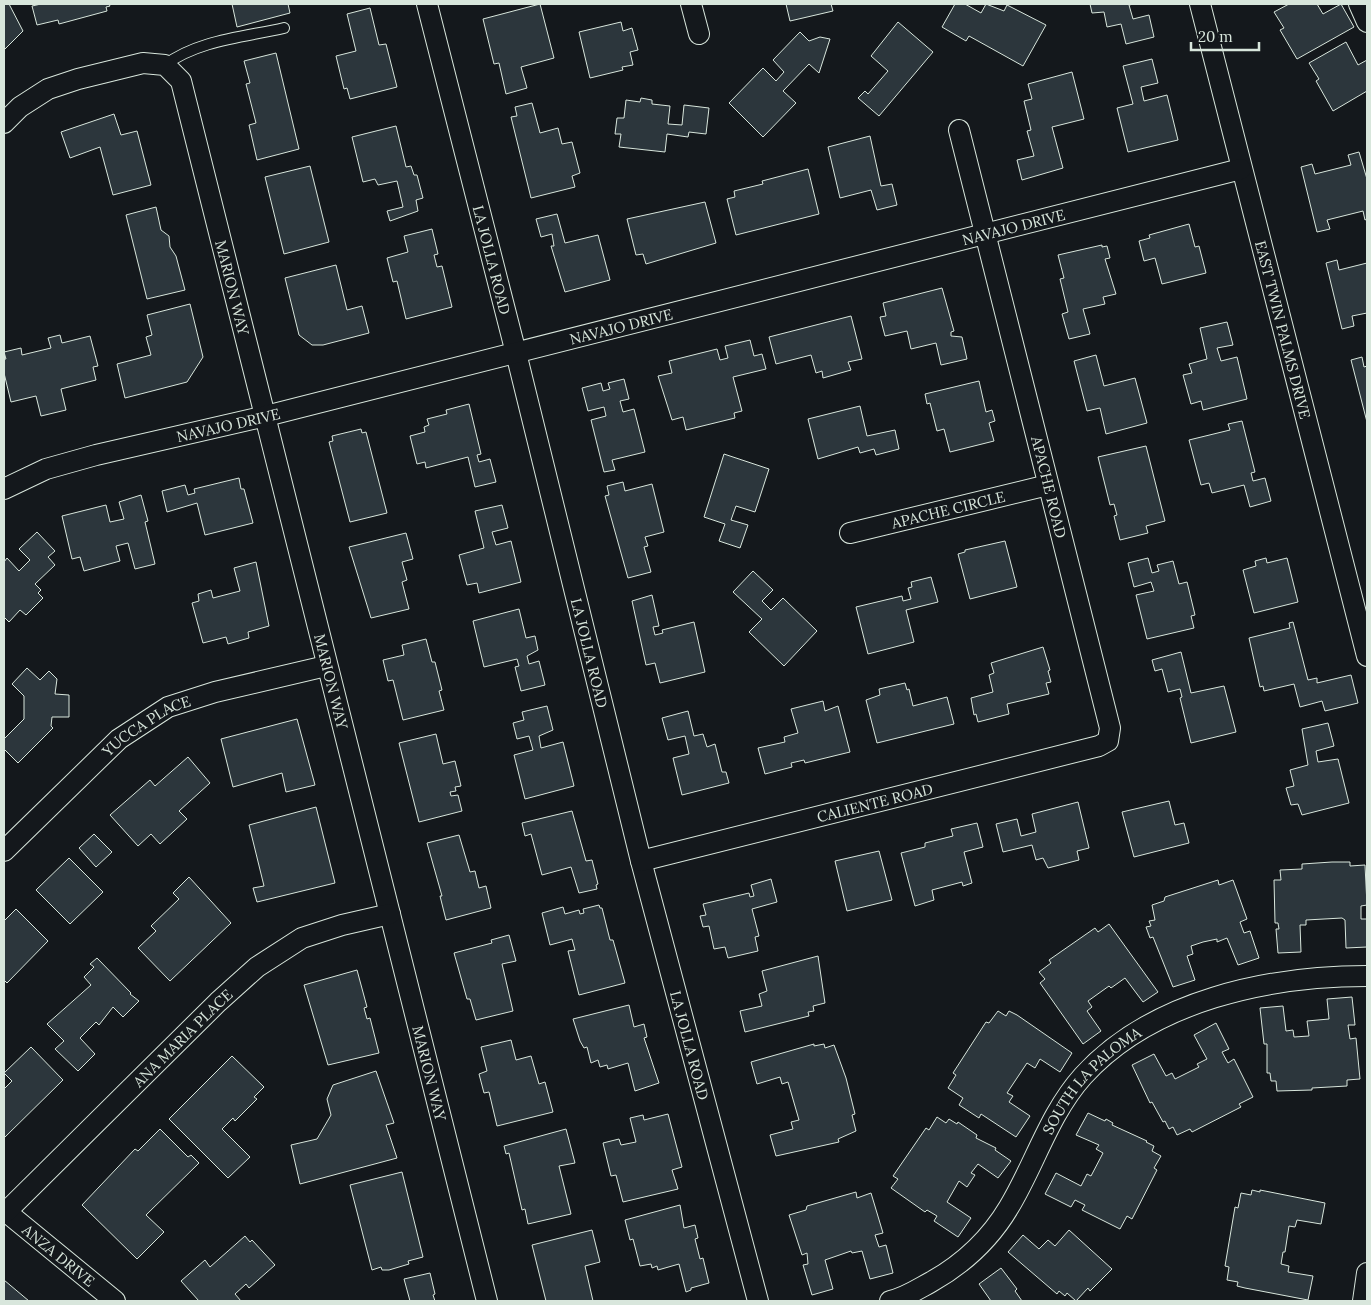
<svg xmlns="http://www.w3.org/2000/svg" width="1371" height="1305" font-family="Lora,serif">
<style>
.building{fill:#2c363c;stroke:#d8e6dc}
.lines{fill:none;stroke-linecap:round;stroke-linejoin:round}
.lane-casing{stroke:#d8e6dc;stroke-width:12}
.street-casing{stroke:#d8e6dc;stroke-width:22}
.lane{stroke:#14181c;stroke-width:10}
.street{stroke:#14181c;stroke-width:20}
.labels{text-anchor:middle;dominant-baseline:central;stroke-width:4;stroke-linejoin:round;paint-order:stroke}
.street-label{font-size:15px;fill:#d8e6dc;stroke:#14181c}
</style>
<rect width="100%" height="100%" fill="#14181c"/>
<path class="building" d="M4 4H9L23 31 4 50Z
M41 4H109L110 6 106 7 107 11 59 24 58 20 37 25 32 6Z
M232 4H288L290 13 237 27Z
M540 4 554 58 521 67 527 88 506 94 499 63 494 64 483 19Z
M786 4H831L833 11 790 21Z
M955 4H965L981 13 986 4 1004 11 1007 5 1046 25 1023 66 969 36 966 41 942 27Z
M1090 4H1134L1129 5 1133 19 1149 15 1154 37 1126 44 1121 24 1107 27 1104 12 1092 13Z
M1289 4H1317L1323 14 1341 4 1354 27 1297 59 1280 30 1284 28 1274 12Z
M370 8 379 45 386 44 397 87 350 99 347 88 344 89 336 56 356 51 347 14Z
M621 22 623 31 632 28 638 50 630 52 633 65 622 67 623 70 590 78 579 32Z
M898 22 933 52 879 116 858 98 865 91 868 94 888 71 871 56Z
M800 32 809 41 820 37 830 39 819 73 809 64 783 91 796 103 763 137 729 103 763 68 776 81 784 72 773 60Z
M1346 42 1358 65 1367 60V91L1333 111 1316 81 1319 79 1309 63Z
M276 53 299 149 257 160 249 125 256 123 246 84 250 83 244 61Z
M1152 59 1158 83 1141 87 1144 101 1167 95 1178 140 1128 152 1117 108 1133 104 1123 66Z
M1072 72 1084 119 1052 127 1063 168 1022 180 1017 160 1034 156 1027 131 1031 130 1024 101 1032 99 1028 84Z
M641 98 652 100V104L670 106 668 124 682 125 684 105 709 108 706 134 689 132 688 137 667 134 665 152 619 147 621 134H615L617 118H624L626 100 640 102Z
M532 103 540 133 558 128 562 144 572 142 580 173 572 176 575 187 531 198 511 117 517 116 515 107Z
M114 114 121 135 137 131 151 185 113 195 100 147 70 158 61 132Z
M396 126 406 167 411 166 414 175H417L423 198 416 200 418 211 390 221 387 211 403 207 397 181 378 185 375 179 363 182 352 137Z
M870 136 881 186 892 184 897 205 877 210 871 190 840 198 828 147Z
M1359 152 1367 179V219L1365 220 1363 211 1327 220 1330 229 1317 232 1301 167 1312 164 1315 174 1351 165 1348 155Z
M310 166 329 242 284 254 265 177Z
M808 169 819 214 736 235 727 199 735 197 734 191 763 184 762 181Z
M705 202 716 243 646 264 643 254 636 255 627 219Z
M156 207 161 230 169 236 170 247 176 256 185 290 147 299 126 215Z
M557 214 565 243 598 235 610 280 565 292 551 246H554L552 234 541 237 536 219Z
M1189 224 1195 247 1199 246 1206 273 1162 284 1155 258 1144 261 1139 241 1150 238 1149 235Z
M432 229 438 254 434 255 437 267 442 266 452 307 406 319 397 281 393 282 387 258 408 252 404 236Z
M1102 245V247L1107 246 1110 258 1105 259 1116 294 1103 297 1105 304 1083 309 1090 334 1069 339 1062 314 1068 312 1060 279 1064 278 1058 255Z
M1337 260 1339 270 1367 263V313L1352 316 1354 326 1342 329 1326 263Z
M336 265 347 310 362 306 369 333 323 345H312L299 335 285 278Z
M942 288 954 331 951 332V336L962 337 967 359 941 365 936 343 911 349 907 331 885 336 880 317 886 316 883 303Z
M190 304 203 357 187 382 125 398 117 364 151 355 146 337 152 335 147 315Z
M851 316 862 359 848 362 851 370 823 378 822 371 816 373 811 355 776 364 769 337Z
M1227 322 1233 345 1217 348 1221 361 1237 357 1247 399 1203 410 1201 401 1191 404 1183 375 1192 373 1189 364 1207 359 1200 328Z
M60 335 62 343 90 336 98 366 93 367 96 380 61 389 66 410 41 416 36 396 11 402 4 373V359H6L4 352 21 348 22 355 51 348 48 338Z
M750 340 754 356 762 354 766 369 733 377 742 411 734 413 735 418 686 430 683 417 672 420 658 376 672 373 669 361 717 349 720 360 728 358 725 346Z
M1096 355 1104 386 1135 378 1147 423 1106 434 1100 408 1087 411 1074 361Z
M1362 357 1364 367 1367 366V422L1351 360Z
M624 379 629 399 620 401 623 412 634 409 645 452 612 460 615 470 604 472 591 420 606 416 604 407 588 411 582 388 601 383 603 391 610 389 608 383Z
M979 381 986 412 992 410 995 421 989 423 994 441 950 452 944 429 937 431 930 403 927 404 925 394Z
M469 404 481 454 477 455 479 462 490 459 496 482 475 487 468 457 426 468 425 462 417 464 410 436 425 432 424 427 429 425 427 419 447 414 446 410Z
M860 406 867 436 895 430 899 449 876 455 874 449 860 453 858 447 818 459 808 419Z
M1242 421 1255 472 1251 473 1253 481 1265 478 1271 501 1250 507 1244 485 1212 493 1209 483 1201 485 1189 440 1230 430 1228 424Z
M361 429 362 433 366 432 387 513 350 522 329 442 333 441 332 436Z
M1146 446 1165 521 1146 526 1148 533 1120 540 1114 516 1117 515 1114 504 1110 505 1098 457Z
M724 454 769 469 755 512 736 506 731 520 748 525 740 548 719 541 725 524 704 517Z
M239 478 241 489H244L253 523 205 535 197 503 167 512 162 491 185 485 188 495 195 493 194 489Z
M623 482 625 491 652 484 664 532 645 537 648 546 644 547 651 572 628 578 605 496 609 495 607 486Z
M141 495 148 521 145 522 155 564 135 569 128 543 116 546 120 561 84 571 80 557 72 559 62 516 106 505 110 522 124 519 119 502Z
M502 505 508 528 492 532 496 545 511 541 521 582 479 593 477 583 467 585 459 555 484 548 475 511Z
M37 532 55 551 48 557 55 565 35 584 41 590 38 593 43 598 26 615 20 610 9 622 4 617V562L7 558 19 571 30 560 19 549Z
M406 533 413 559 402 562 407 580 402 582 409 609 371 618 349 547Z
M1005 541 1017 587 970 599 958 554 965 552V550Z
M1148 558 1152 573 1159 571 1157 565 1173 561 1179 584 1187 582 1195 615 1191 616 1194 628 1147 639 1136 595 1154 591 1151 582 1134 587 1128 563Z
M1266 558 1267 563 1287 558 1298 602 1254 613 1243 570 1256 566 1255 561Z
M256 562 269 626 248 632 249 638 228 644 226 637 203 643 192 603 199 601 198 594 211 590 213 598 240 591 234 568Z
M753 571 773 590 762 601 771 610 783 598 817 631 784 666 749 632 762 619 733 592Z
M931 577 938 602 906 610 914 642 868 654 856 607 902 596 903 601 911 599 908 588 912 587 911 582Z
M652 595 659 626 653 627 655 635 663 633 662 630 694 622 705 672 660 683 655 663 646 665 632 601Z
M519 609 526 638 535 636 538 650 527 656 529 664 539 661 545 685 521 691 515 667 519 666 517 659 484 667 473 621Z
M1293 622 1308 680 1317 678V683L1351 675 1358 703 1325 711 1322 701 1300 707 1294 684 1264 691 1263 686 1260 687 1249 638 1290 628 1289 623Z
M426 639 432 662H435L442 690 439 691 444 710 403 720 393 680 388 681 383 660 404 655 402 645Z
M1043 647 1050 670 1048 671 1051 682 1046 683 1049 694 1007 704 1009 714 978 722 976 714 974 715 971 698 993 692 989 675 994 673 991 663Z
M1181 652 1191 693 1224 686 1236 732 1191 743 1180 698 1182 697 1180 689 1168 692 1162 669 1155 671 1152 660Z
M27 668 40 680 49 671 57 679 55 694 69 695V717H52L51 726 53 728 18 763 4 749V739L24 719V696L12 684Z
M905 683 907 690 909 689 913 706 947 697 954 724 877 743 866 700 880 695 879 689Z
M823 701 825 711 838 706 850 752 805 763 804 760 791 763 792 767 765 774 758 748 785 742 784 737 798 733 791 709Z
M547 706 553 730 539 736 541 748 563 742 574 786 525 799 514 755 533 750 529 736 517 739 513 723 524 720 522 712Z
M688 711 694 736 703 734 707 747 715 744 722 772H726L729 783 682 795 673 758 689 754 685 736 668 740 662 718Z
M297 719 315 785 286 792 282 773 233 787 221 739Z
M1328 723 1334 746 1316 751 1318 762 1338 759 1349 803 1302 815 1298 804 1291 805 1286 788 1294 786 1290 770 1308 765 1302 729Z
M436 734 443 764 455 761 461 786 455 787 456 791 450 792 451 796 458 795 462 811 419 822 399 743Z
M188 757 210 783 179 811 187 819 160 844 151 834 138 846 110 815 150 780 155 786Z
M1169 801 1175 825 1184 823 1189 843 1134 857 1122 812Z
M1078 802 1089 848 1077 851 1079 860 1048 868 1043 858 1036 860 1032 845 1003 852 996 824 1017 819 1021 836 1036 832 1032 814Z
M316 807 335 883 257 902 253 888 264 886 249 825Z
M572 811 586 861 592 860 598 884 596 885 597 889 579 893 571 867 542 875 531 834 525 836 522 823Z
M977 823 983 847 964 852 972 883 963 886 962 882 932 890 934 900 915 906 901 853 925 847V843L953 836 951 829Z
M94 834 112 852 96 867 79 848Z
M459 835 470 872 475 871 479 888 486 886 491 908 446 920 440 896H442L427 843Z
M879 851 892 900 847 911 835 861Z
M69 858 103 892 70 924 36 890Z
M1332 862H1350V866L1365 865 1367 905 1361 906V919H1367V947L1346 948 1345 920 1342 918 1306 920V925H1300L1301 952 1278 953 1276 929H1279L1278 923H1275L1274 880H1281L1280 870 1302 869V864Z
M189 877 231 923 170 981 138 948 156 931 151 926 179 899 173 893Z
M771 879 777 902 752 909 759 936 755 937 758 951 728 958 725 947 714 949 709 926 703 927 700 916 706 915 703 904 749 893 750 897 754 896 751 885Z
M1218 880 1219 885 1233 880 1247 919 1240 922 1244 933 1250 931 1259 958 1238 965 1227 938 1217 942V939L1203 942 1191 946 1193 954 1187 956 1195 980 1173 987 1153 937 1150 938 1146 927 1151 926 1149 921 1155 920 1152 905 1164 901 1165 897Z
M599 905 600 908H602L610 940H613L625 983 579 995 568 951 575 950 572 939 550 945 542 913 563 907 565 914 579 910 580 914 584 913 583 909Z
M16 909 48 941 7 983 4 980V921Z
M1109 924 1158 992 1143 1002 1125 978 1111 988 1109 986 1088 1001 1092 1007 1087 1011 1101 1031 1083 1044 1045 990 1040 983 1045 979 1039 972 1051 963 1049 960 1095 928 1098 932Z
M509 935 516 961 502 964 513 1011 476 1020 470 999H467L454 953 492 943 491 940Z
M818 956 825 1003 813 1006 814 1011 808 1012 809 1016 745 1032 740 1011 762 1006 759 994 767 991 762 971Z
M97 958 131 993 130 994 139 1001 123 1017 113 1007 99 1025 96 1022 80 1038 95 1054 78 1071 55 1049 64 1041 47 1024 91 985 84 977 94 967 90 964Z
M357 970 367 1007 364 1008 367 1019 370 1018 379 1053 328 1065 304 985Z
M1352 997 1355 1025H1348L1350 1039 1356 1038 1360 1079 1347 1080V1086L1312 1088V1090L1277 1091 1276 1081H1271L1270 1073H1267V1044H1264L1260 1008 1283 1006 1286 1031 1293 1030 1294 1037 1309 1036 1307 1021 1329 1019 1327 999Z
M629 1005 634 1027 644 1024 647 1037 644 1038 659 1083 635 1091 628 1063 608 1069 607 1065 600 1067 598 1060 591 1063 587 1047 584 1048 580 1041 573 1019Z
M998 1011 1006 1016 1009 1011 1017 1015 1072 1053 1060 1072 1040 1059 1035 1068 1027 1063 1007 1093 1013 1096 1009 1102 1030 1116 1016 1137 981 1114 979 1118 959 1105 963 1098 948 1088 956 1075 953 1073 986 1022 989 1023Z
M1216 1023 1229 1049 1222 1052 1228 1063 1234 1059 1253 1097 1239 1104 1241 1107 1192 1132 1190 1129 1177 1135 1173 1127 1169 1129 1165 1121 1163 1122 1152 1102 1150 1103 1132 1065 1154 1054 1166 1076 1172 1073 1175 1079 1199 1067 1197 1064 1207 1059 1194 1035Z
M511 1040 516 1060 531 1056 539 1084 545 1082 553 1112 497 1126 489 1092 484 1093 479 1074 487 1071 481 1047Z
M814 1044V1046L824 1044 825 1048 834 1045 846 1078 855 1114 852 1115 856 1131 838 1139 839 1142 776 1156 770 1135 793 1129 791 1122 799 1120 788 1082 782 1084 780 1077 757 1084 751 1062Z
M31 1047 63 1080 4 1138V1089L12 1081 4 1073Z
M232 1056 264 1087 254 1097 257 1099 235 1121 233 1118 222 1129 250 1157 228 1178 169 1119Z
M376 1071 394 1123 386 1125 397 1158 300 1184 291 1145 317 1139 331 1115 327 1099 333 1085Z
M1088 1113 1105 1121 1106 1119 1113 1123 1112 1125 1147 1141 1146 1142 1154 1146 1152 1151 1161 1156 1154 1168 1157 1170 1132 1219 1127 1216 1120 1229 1082 1210 1085 1205 1075 1200 1071 1207 1045 1194 1056 1173 1081 1186 1087 1174 1091 1176 1103 1153 1096 1149 1099 1145 1076 1135Z
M668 1114 682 1167 672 1170 678 1189 623 1202 616 1175 611 1176 603 1143 619 1139 621 1145 636 1142 630 1118 643 1115 644 1120Z
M937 1117 946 1123 949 1119 957 1124 958 1122 977 1135 976 1138 996 1148 995 1150 1011 1161 998 1178 978 1164 971 1173 975 1175 967 1187 959 1181 947 1202 971 1218 958 1237 934 1221 937 1216 927 1210 925 1212 891 1188 898 1179 893 1176 926 1128 929 1130Z
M160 1129 188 1157 191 1155 199 1163 146 1215 164 1232 137 1259 82 1205 135 1149 138 1151Z
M566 1129 575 1163 559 1166 571 1214 528 1224 525 1209 522 1210 509 1153 506 1154 504 1146Z
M402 1172 423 1257 408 1261 409 1264 389 1270H382L381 1267 372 1270 350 1185Z
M1252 1190 1260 1192V1190L1325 1203 1321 1224 1297 1220 1295 1227 1289 1226 1285 1252H1283L1281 1264 1289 1266 1288 1272 1313 1276 1308 1300 1245 1288 1237 1286 1238 1282 1227 1280 1229 1267 1225 1266 1235 1207 1238 1208 1241 1193 1251 1195Z
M856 1192 857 1198 871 1193 883 1233 875 1235 879 1247 886 1245 893 1273 870 1279 862 1251 852 1253 851 1251 825 1260 833 1289 812 1295 803 1265 808 1264 807 1253 802 1255 789 1215 806 1210 807 1206Z
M680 1205 684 1228 695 1225 698 1238 695 1239 700 1259 703 1258 709 1283 691 1288V1290L686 1292 679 1264 658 1270 657 1266 652 1268 651 1264 640 1266 633 1239 630 1240 625 1220Z
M592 1230 600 1262 585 1266 593 1301H546L532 1245Z
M1069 1230 1112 1269 1090 1291 1088 1288 1076 1301 1067 1293 1065 1296 1059 1291 1057 1294 1008 1252 1023 1235 1039 1249 1048 1240 1055 1246Z
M245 1236 250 1242 252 1240 275 1265 249 1288 246 1284 235 1294 241 1301H199L181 1281 205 1260 210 1267Z
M1001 1268 1017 1289 1015 1291 1022 1301H991L979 1284Z
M430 1273 435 1294 433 1295 435 1301H410L404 1279Z
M4 1280 29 1301H4Z"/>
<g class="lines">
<g class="lane-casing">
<path id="lane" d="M165 65C198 40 245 37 284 28"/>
</g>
<g class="street-casing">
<g id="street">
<path id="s1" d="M427 4 516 353 641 861 758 1301"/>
<path d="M691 4 699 34"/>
<path id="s2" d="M1200 4 1367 656"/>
<path d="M1359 4 1367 22"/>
<path id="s3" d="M4 123 20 107 48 89 78 79 143 63 165 65 181 81 487 1301"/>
<path id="s4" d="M4 489 46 469 96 455 266 416 1241 169"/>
<path id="s5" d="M850 533 1048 485"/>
<path id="s6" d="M4 851 119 739 168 707 215 692 326 666"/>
<path id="s7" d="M641 861 1099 746 1108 741 1110 728 959 130"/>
<path id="s8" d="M4 1210 115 1301"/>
<path id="s9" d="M6 1212 218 1002 257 967 302 938 342 925 390 914"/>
<path id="s10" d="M890 1301C905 1298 918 1289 931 1282 963 1264 990 1239 1009 1207 1035 1164 1049 1114 1083 1076 1152 1000 1269 976 1367 976"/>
<path d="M1363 1301 1367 1273"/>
</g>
</g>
<use href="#lane" class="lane"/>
<use href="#street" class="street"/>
</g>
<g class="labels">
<g class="street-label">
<text stroke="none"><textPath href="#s4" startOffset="1044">NAVAJO DRIVE</textPath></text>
<text stroke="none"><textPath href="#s1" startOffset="264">LA JOLLA ROAD</textPath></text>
<text stroke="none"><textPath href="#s3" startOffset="412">MARION WAY</textPath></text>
<text stroke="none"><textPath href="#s4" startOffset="639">NAVAJO DRIVE</textPath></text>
<text stroke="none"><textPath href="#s2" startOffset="336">EAST TWIN PALMS DRIVE</textPath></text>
<text stroke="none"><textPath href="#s4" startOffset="234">NAVAJO DRIVE</textPath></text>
<text transform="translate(1049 487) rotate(76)">APACHE ROAD</text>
<text stroke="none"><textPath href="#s5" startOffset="101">APACHE CIRCLE</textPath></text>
<text stroke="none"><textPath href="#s1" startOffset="669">LA JOLLA ROAD</textPath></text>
<text stroke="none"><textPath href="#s3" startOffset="818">MARION WAY</textPath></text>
<text stroke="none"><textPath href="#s6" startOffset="191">YUCCA PLACE</textPath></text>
<text stroke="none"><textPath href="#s7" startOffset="241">CALIENTE ROAD</textPath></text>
<text stroke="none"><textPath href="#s9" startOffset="248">ANA MARIA PLACE</textPath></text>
<text stroke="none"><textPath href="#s1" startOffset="1074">LA JOLLA ROAD</textPath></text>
<text stroke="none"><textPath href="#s3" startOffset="1222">MARION WAY</textPath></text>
<text stroke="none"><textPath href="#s10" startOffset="308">SOUTH LA PALOMA</textPath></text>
<text stroke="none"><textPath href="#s8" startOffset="71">ANZA DRIVE</textPath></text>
</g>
</g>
<rect width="1371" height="1305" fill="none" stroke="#d8e6dc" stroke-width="10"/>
<path d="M1191 42v8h68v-8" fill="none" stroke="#d8e6dc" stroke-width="2.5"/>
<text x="1198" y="42" font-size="15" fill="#d8e6dc" stroke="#14181c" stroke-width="4" paint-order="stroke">20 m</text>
</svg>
